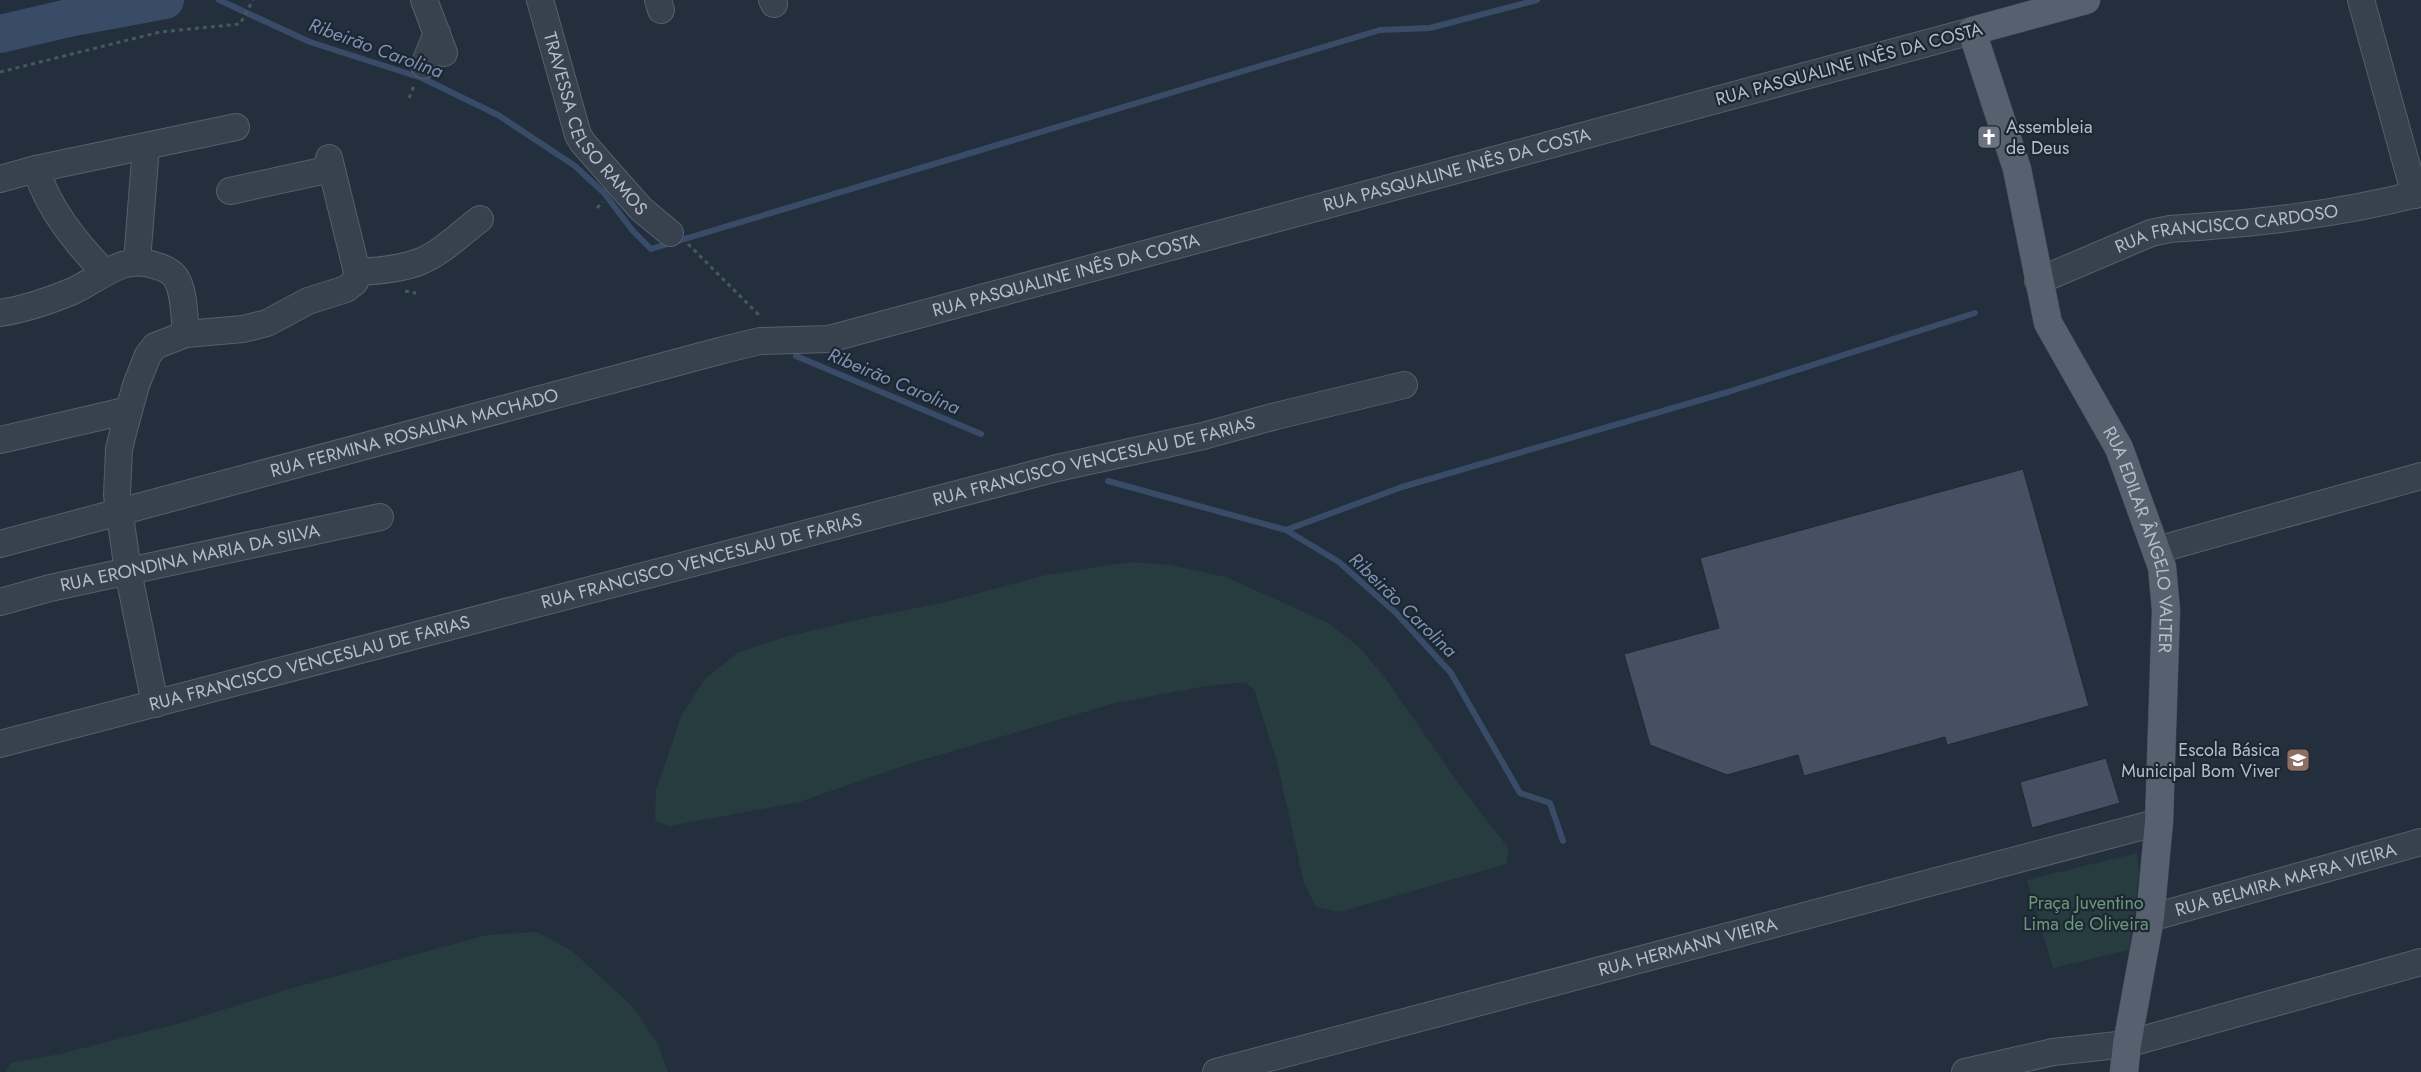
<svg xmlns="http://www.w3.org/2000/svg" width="2421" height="1072" font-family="Jost,sans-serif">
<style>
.green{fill:#263c3f}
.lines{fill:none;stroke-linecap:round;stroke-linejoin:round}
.stream{stroke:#394c67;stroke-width:6}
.river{stroke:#394c67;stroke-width:38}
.building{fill:#455162;stroke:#1f2835}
.minor-casing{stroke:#565f6c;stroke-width:28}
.major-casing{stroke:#414a57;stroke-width:29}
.path{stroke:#44595c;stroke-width:3;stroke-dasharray:4 4;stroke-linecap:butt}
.minor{stroke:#38414e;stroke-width:26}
.major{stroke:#56606e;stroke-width:28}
.labels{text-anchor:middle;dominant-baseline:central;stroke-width:4.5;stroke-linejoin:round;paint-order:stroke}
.street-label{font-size:18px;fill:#b4bcc9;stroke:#1d2633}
.poi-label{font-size:18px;fill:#b4bcc9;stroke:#1d2633;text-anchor:start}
.park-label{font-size:18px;fill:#6b9a76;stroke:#1d2633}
.water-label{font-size:19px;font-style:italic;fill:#7c92b1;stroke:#1d2633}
</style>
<rect width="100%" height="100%" fill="#242f3e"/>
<path class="green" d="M1131 562 1170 565 1226 577 1328 623 1360 648 1386 679 1456 780 1509 849 1506 864 1340 912 1316 907 1304 883 1277 762 1254 689 1245 682 1206 686 1115 703 912 763 799 802 670 826 655 821 656 790 682 714 705 679 737 653 785 637 866 618 946 602 1046 575Z
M2137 853 2139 875 2129 950 2053 968 2027 880Z
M537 932 572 951 632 1006 658 1044 668 1072H6L10 1063 60 1054 184 1022 289 989 487 935Z"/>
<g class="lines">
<path class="stream" d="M219 0 310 42 422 78 498 115 575 166 604 193 633 231 651 249 1380 30 1430 28 1537 0
M796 356 981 434
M1108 481 1286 530 1339 562 1395 612 1451 673 1520 793 1550 803 1563 841
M1286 530 1402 487 1728 392 1975 313"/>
<path class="river" d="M0 34 73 17 165 0"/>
</g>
<path class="building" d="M2023 469 2089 706 1947 745 1945 737 1804 776 1798 755 1727 775 1650 745 1624 654 1719 628 1700 558Z
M2106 758 2120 803 2032 828 2020 782Z"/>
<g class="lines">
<g class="minor-casing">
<g id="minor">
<path d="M424 0 444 53"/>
<path id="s1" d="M540 0 578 135 583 143 641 209 670 233"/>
<path d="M658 0 661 10"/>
<path d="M772 0 774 4"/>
<path d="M2361 0 2415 195"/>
<path d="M424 65 437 33"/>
<path d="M36 169C49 210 75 241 104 272"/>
<path d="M0 179 36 169 236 127"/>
<path d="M230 191 331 169"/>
<path d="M137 261 146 147"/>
<path d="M357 272C378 271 400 269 419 262 442 253 461 233 480 219"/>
<path id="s2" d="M2038 281 2151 233 2170 229C2259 223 2334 215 2421 193"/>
<path d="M0 313C26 309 49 301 73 291 101 278 124 253 157 266 164 268 172 272 176 278 185 293 184 317 186 334"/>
<path d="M0 440 129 410"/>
<path id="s3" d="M0 544 723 350 760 341 829 339 1972 31"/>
<path d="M2157 550 2421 476"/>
<path id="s4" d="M0 602 50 588 380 517"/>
<path d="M155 704 128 571 117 495 119 449 124 429 136 385 148 355 155 346 186 334 243 329 267 323 308 301 346 289 355 282 357 272 329 158"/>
<path id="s5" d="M0 744 1057 468 1203 436 1276 416 1404 385"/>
<path id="s6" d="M2150 918 2421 842"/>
<path id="s7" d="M1216 1072 2159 822"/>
<path d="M1965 1072 2053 1052 2127 1044 2421 962"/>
</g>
</g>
<g class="major-casing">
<g id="major">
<path id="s8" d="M2086 0 1972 31 2017 169 2048 323 2119 448 2162 567 2166 610 2159 822 2150 918 2127 1044 2124 1072"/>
</g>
</g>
<path class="path" d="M0 72 160 32 240 24 253 0
M409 98 414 86
M597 208 603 202
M688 244 761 317
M405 291 416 293"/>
<use href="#minor" class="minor"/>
<use href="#major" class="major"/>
</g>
<defs>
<g id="church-square" transform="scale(1.25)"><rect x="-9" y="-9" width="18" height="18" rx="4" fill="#6b7280" stroke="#1d2633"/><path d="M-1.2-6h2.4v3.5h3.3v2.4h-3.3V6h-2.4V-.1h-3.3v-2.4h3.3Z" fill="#fff"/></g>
<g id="school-square" transform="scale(1.25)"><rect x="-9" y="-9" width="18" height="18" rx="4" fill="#8d6e63" stroke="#1d2633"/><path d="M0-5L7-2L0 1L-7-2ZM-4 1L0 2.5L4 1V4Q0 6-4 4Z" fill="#fff"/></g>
</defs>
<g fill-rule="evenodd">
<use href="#church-square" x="1989" y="137"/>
<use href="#school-square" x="2298" y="760"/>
</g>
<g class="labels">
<g class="street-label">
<text transform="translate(1849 64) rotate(-15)">RUA PASQUALINE INÊS DA COSTA</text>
<text stroke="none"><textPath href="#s1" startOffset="138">TRAVESSA CELSO RAMOS</textPath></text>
<text stroke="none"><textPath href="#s3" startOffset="1506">RUA PASQUALINE INÊS DA COSTA</textPath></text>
<text stroke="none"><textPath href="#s2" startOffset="198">RUA FRANCISCO CARDOSO</textPath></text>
<text stroke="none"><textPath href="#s3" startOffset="1101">RUA PASQUALINE INÊS DA COSTA</textPath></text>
<text stroke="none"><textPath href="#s3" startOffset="429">RUA FERMINA ROSALINA MACHADO</textPath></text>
<text stroke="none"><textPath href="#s5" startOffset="1130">RUA FRANCISCO VENCESLAU DE FARIAS</textPath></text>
<text stroke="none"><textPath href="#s8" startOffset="659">RUA EDILAR ÂNGELO VALTER</textPath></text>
<text stroke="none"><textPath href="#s4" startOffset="195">RUA ERONDINA MARIA DA SILVA</textPath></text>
<text stroke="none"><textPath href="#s5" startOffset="725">RUA FRANCISCO VENCESLAU DE FARIAS</textPath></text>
<text stroke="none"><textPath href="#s5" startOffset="320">RUA FRANCISCO VENCESLAU DE FARIAS</textPath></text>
<text stroke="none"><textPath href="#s6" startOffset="141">RUA BELMIRA MAFRA VIEIRA</textPath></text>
<text stroke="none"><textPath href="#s7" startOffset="488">RUA HERMANN VIEIRA</textPath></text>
</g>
<g class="poi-label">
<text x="2006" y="127">Assembleia<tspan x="2006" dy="21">de Deus</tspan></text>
<text x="2280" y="750" text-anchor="end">Escola Básica<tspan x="2280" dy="21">Municipal Bom Viver</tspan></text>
</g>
<g class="park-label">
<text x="2086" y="903">Praça Juventino<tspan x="2086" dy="21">Lima de Oliveira</tspan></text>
</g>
<g class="water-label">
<text transform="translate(376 48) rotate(20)">Ribeirão Carolina</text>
<text transform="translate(894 381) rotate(23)">Ribeirão Carolina</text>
<text transform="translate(1403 605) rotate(44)">Ribeirão Carolina</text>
</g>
</g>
</svg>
